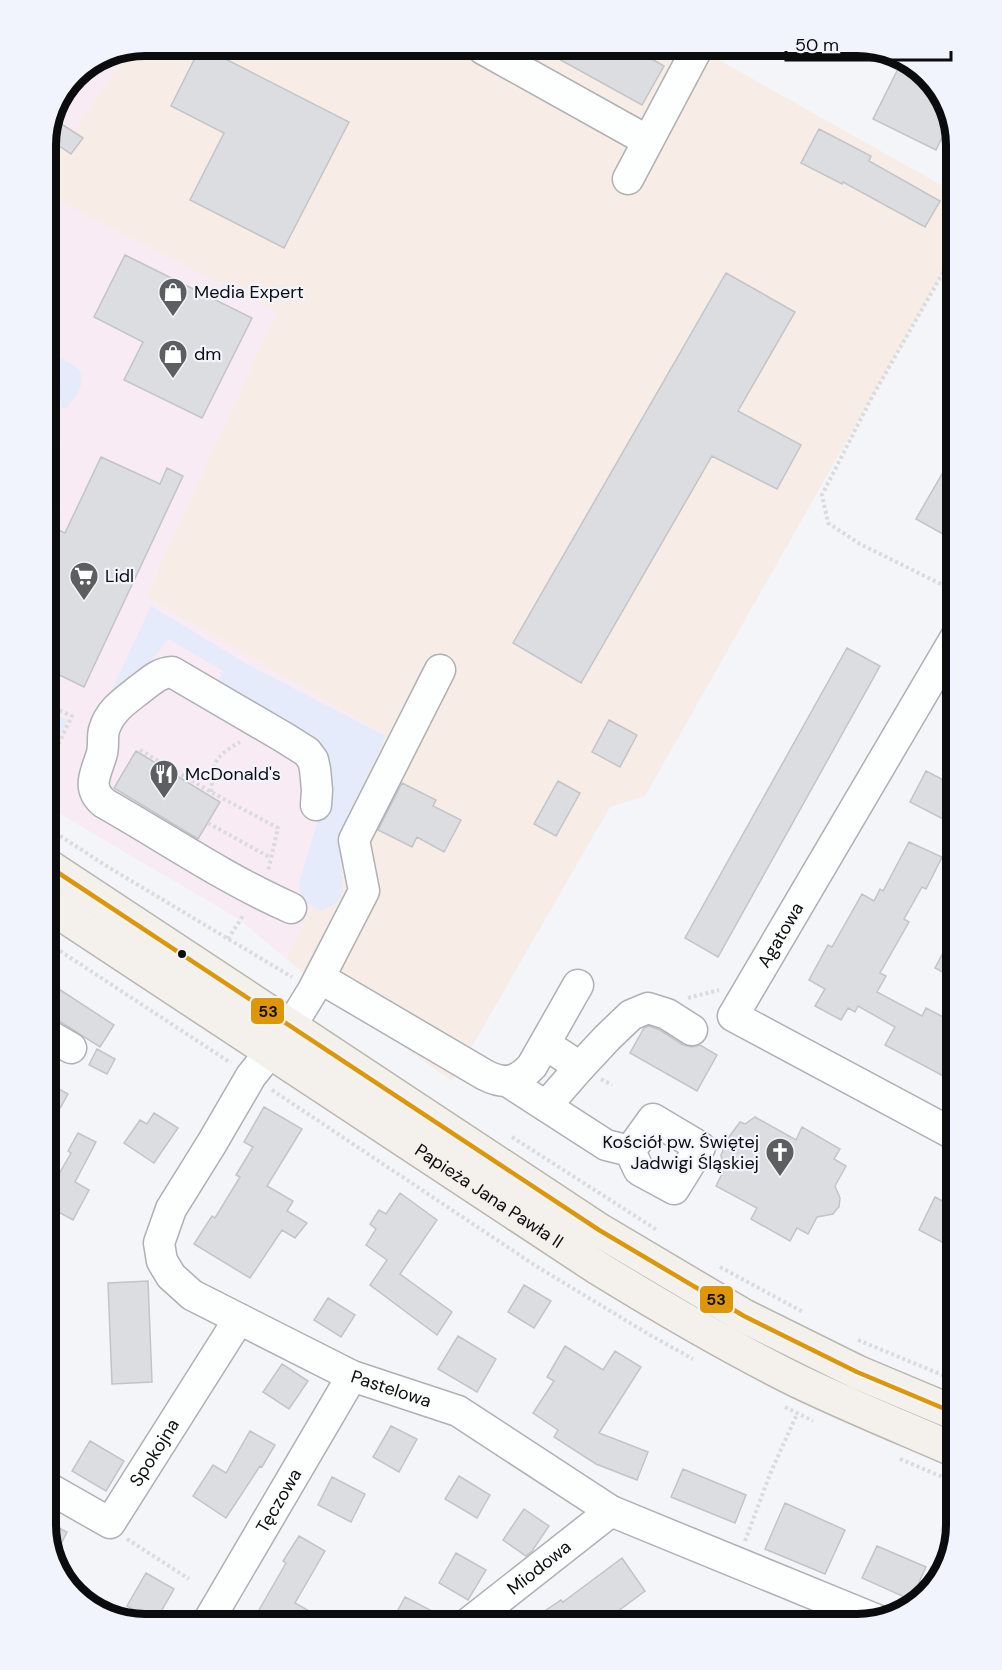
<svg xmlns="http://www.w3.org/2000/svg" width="1002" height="1670" font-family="'DM Sans',sans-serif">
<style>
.commercial{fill:#f8ebf3}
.industrial{fill:#f7ede6}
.green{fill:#e5ebfa}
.building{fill:#dcdde0;stroke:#c2c4c7;stroke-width:1.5}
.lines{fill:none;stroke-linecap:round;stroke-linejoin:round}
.minor-casing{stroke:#afb0b4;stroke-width:33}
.major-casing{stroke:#bbb5ae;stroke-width:36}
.path{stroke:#dadbdb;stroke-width:4;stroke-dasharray:3 3;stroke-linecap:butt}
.minor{stroke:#fdfefe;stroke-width:30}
.major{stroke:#f4f0eb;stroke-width:33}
.bus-1-casing{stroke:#f1f4fc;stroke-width:9}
.bus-1{stroke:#df9701;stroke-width:4.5}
.bus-dot{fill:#0b0c0e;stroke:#f1f4fc;stroke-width:2}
.labels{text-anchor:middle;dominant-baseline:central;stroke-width:4.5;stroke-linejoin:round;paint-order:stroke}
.poi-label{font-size:18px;fill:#0b0c0e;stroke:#f1f4fc;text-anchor:start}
.street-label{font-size:18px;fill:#0b0c0e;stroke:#f1f4fc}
.rim{fill:none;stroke:#0b0c0e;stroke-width:8}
.line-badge{stroke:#f1f4fc;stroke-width:2}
.pale-badge-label{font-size:16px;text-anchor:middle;font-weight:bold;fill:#111}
</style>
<rect width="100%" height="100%" fill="#f4f5f9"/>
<path class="commercial" d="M107 52H129L45 173V138L74 74Z
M45 193 277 312 146 596 386 736 342 844 287 959 237 918 55 811 45 804Z"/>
<path class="industrial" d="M696 47 957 194V247L645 796 610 807 452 1081 334 998 287 959 342 844 341 832 386 736 146 596 277 312 45 194V173L129 52Z"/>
<path class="green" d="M45 352C54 356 69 361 76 367 90 380 75 399 65 409L45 399Z
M151 606 247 664 386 736 346 822 341 836 343 892 336 904 320 911 302 900 299 884 326 792 329 770 215 687 223 671 168 639 147 667 108 698Z
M50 712 68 720 45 764V725Z"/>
<path class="building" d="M631 47 664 66 642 105 539 48Z
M210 51 349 122 284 248 190 200 224 133 171 106 198 52Z
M903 59 913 62 947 101 951 119 936 150 873 119Z
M54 119 83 138 71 154 46 137Z
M819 129 871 156 869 161 940 201 925 227 843 182 842 184 801 163Z
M125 255 252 318 202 418 124 380 143 342 94 317Z
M726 273 795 312 738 411 801 445 777 489 712 456 581 683 513 643Z
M957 448V542L916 519Z
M101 457 160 484 167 468 183 476 84 687 45 668V536L50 526 65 533Z
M847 648 880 666 718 957 685 938Z
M609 720 637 735 620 767 592 752Z
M136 751 220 802 198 839 114 788Z
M926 771 957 787V798L945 820 910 802Z
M558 781 580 793 556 836 534 824Z
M402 783 436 800 433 806 461 820 444 852 417 837 412 847 378 830Z
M909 842 942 857 926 889 922 887 904 919 909 922 880 973 886 976 877 992 922 1016 926 1008 951 1021 946 1029 951 1032 947 1039 957 1045V1064L949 1079 885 1045 895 1027 858 1006 855 1012 848 1008 841 1020 815 1006 825 989 809 980 828 945 832 947 862 894 874 901 880 889 883 891Z
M957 927V980L935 968Z
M45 980 114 1025 100 1047 45 1012Z
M649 1026 660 1030 683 1045 692 1047 700 1045 717 1055 697 1091 630 1053 644 1028Z
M97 1049 115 1059 107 1074 89 1065Z
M45 1081 68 1094 45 1135Z
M264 1107 302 1129 267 1186 293 1201 287 1211 307 1223 295 1238 282 1230 250 1278 194 1244 212 1216 215 1218 240 1177 236 1175 253 1147 244 1142Z
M154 1113 178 1128 154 1163 124 1143 140 1120 147 1124Z
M755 1117 796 1140 802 1127 840 1149 834 1159 846 1166 835 1186 840 1198 839 1207 836 1210 833 1214 817 1217 808 1234 797 1228 790 1241 751 1219 757 1208 716 1186 724 1170 721 1155 729 1137 740 1122 745 1124Z
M78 1133 96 1142 75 1182 89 1190 73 1220 53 1209 58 1200 47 1195 71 1153 68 1151Z
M400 1193 437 1220 400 1274 452 1312 437 1335 370 1285 387 1260 366 1245 376 1229 370 1224 379 1210 386 1214Z
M935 1197 957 1209V1250L919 1230Z
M148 1281 152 1382 112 1384 108 1283Z
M524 1285 551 1301 534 1328 508 1312Z
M328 1298 355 1315 341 1337 314 1320Z
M458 1336 496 1359 477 1392 438 1369Z
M565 1346 603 1370 615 1351 641 1367 599 1433 648 1452 637 1480 596 1464 554 1437 558 1430 533 1413 554 1381 547 1377Z
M282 1364 308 1381 289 1409 263 1392Z
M391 1426 417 1439 399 1472 373 1457Z
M250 1431 275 1445 262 1467 260 1466 226 1518 193 1496 213 1465 226 1473Z
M90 1441 124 1461 106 1491 72 1471Z
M683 1469 746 1495 735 1523 671 1497Z
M459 1476 490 1495 477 1518 445 1499Z
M332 1477 365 1494 351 1522 318 1505Z
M785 1503 845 1530 825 1574 765 1549Z
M524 1509 549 1526 532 1551 526 1556 503 1540Z
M45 1521 67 1532 53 1560 45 1525Z
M299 1536 325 1551 295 1603 311 1612 304 1625H268L255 1617 286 1563 283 1561Z
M877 1546 926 1567 911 1600 862 1578Z
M456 1553 486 1570 468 1600 439 1583Z
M622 1558 645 1591 599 1625H524L561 1600 563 1602Z
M146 1573 174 1589 155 1622 127 1606Z
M405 1597 432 1611 424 1625H390Z"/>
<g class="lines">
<g class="minor-casing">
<g id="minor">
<path d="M483 49 648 141"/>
<path d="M628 179 698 47"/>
<path id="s1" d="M440 670 354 840 364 891 313 990 291 1026 251 1076 212 1143 171 1209 159 1243 162 1261 171 1276 192 1295 352 1376 458 1411 611 1511 877 1620"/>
<path d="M291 908C225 879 166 838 104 803 85 787 97 772 102 753 104 745 102 737 104 730 110 710 125 701 140 689 151 681 158 673 172 672L285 738 307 752 313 760 315 769 317 790 316 805"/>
<path d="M320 978 485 1075C505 1085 516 1083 532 1066L578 985"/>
<path d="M45 1033 71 1048"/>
<path d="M545 1044 580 1067 607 1038 631 1015 648 1008 667 1014 692 1030"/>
<path d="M507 1081 606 1145 630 1151 639 1170 674 1189 700 1147 653 1119 630 1151"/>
<path d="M546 1106 580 1067"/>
<path id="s2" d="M957 1136 733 1016 957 635"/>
<path id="s3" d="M45 1486 110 1523 239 1319"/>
<path id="s4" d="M206 1625 352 1376"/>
<path id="s5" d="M466 1625 611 1511"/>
</g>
</g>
<g class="major-casing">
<g id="major">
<path d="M45 864 599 1230 744 1316 857 1372 957 1414"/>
<path id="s6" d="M45 903 598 1268C663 1308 729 1347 798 1381 850 1406 904 1428 957 1451"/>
</g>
</g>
<path class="path" d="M957 592 860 544 828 523 822 495 872 397 957 248
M140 750 211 792 278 828 268 871
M45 771 72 716 52 707
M211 792C214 762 212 758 240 742
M208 823 271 858
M45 826 108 867 292 977
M228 939 244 914
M45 941 231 1063
M688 998 719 990
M601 1079 612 1085
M272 1090 536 1266 650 1335 693 1359
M512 1137 657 1230
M720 1267 803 1312
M858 1340 957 1381
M785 1407 813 1421
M900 1459 957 1483
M127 1539 189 1579
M745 1541 770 1474 797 1414"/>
<use href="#minor" class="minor"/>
<use href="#major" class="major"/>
<g class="bus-1-casing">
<path id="bus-1" d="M45 864 599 1230 744 1316 857 1372 957 1414"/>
</g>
<use href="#bus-1" class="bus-1"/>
</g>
<defs>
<g id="shop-pin" transform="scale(1.5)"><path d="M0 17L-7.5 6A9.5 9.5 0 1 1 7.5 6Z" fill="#5d5e60" stroke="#f1f4fc"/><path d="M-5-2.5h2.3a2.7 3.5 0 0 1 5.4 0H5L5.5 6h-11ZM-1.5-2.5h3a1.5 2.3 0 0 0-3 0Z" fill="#fff"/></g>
<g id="supermarket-pin" transform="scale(1.5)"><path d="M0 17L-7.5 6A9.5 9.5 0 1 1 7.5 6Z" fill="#5d5e60" stroke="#f1f4fc"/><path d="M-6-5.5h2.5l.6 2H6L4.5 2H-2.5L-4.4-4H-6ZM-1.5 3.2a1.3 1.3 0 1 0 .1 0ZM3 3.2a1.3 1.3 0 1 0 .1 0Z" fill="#fff"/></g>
<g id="restaurant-pin" transform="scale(1.5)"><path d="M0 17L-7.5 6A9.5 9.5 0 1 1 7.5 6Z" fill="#5d5e60" stroke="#f1f4fc"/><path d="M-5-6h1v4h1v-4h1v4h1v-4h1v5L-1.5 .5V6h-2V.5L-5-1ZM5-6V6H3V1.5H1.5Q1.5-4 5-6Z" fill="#fff"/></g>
<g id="church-pin" transform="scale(1.5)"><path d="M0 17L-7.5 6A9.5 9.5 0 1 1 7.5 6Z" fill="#5d5e60" stroke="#f1f4fc"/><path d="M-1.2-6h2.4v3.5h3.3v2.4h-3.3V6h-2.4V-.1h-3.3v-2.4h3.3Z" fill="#fff"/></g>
</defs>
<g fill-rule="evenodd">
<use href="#shop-pin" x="173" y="292"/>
<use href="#shop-pin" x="173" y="354"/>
<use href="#supermarket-pin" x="84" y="576"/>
<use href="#restaurant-pin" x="164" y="774"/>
<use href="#church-pin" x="780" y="1152"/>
</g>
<circle class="bus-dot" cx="182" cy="954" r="5"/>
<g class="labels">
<g class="poi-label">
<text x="194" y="292">Media Expert</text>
<text x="194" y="354">dm</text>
<text x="105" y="576">Lidl</text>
<text x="185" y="774">McDonald's</text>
<text x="759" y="1142" text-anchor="end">Kościół pw. Świętej<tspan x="759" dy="21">Jadwigi Śląskiej</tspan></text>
</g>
<g class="street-label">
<text stroke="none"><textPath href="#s2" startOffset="348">Agatowa</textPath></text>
<text stroke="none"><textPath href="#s6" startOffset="532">Papieża Jana Pawła II</textPath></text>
<text stroke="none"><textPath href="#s1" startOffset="936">Pastelowa</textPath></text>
<text stroke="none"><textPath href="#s3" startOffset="158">Spokojna</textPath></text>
<text stroke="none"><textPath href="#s4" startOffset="144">Tęczowa</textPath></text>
<text stroke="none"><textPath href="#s5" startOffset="93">Miodowa</textPath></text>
</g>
</g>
<path d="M0 0H1002V1670H0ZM145 56H857A89 89 0 0 1 946 145V1525A89 89 0 0 1 857 1614H145A89 89 0 0 1 56 1525V145A89 89 0 0 1 145 56Z" fill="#f1f4fc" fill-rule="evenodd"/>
<path class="rim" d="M145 56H857A89 89 0 0 1 946 145V1525A89 89 0 0 1 857 1614H145A89 89 0 0 1 56 1525V145A89 89 0 0 1 145 56Z"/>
<g class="line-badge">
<rect x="250" y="997" width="35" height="28" rx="6" fill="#df9701"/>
<rect x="699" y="1285" width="35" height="29" rx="6" fill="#df9701"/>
</g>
<g class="pale-badge-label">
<text x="268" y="1017">53</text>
<text x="716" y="1305">53</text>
</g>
<path d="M786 51v9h165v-9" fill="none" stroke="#0b0c0e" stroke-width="3"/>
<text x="795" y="51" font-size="18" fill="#0b0c0e" stroke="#f1f4fc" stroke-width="4.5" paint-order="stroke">50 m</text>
</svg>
